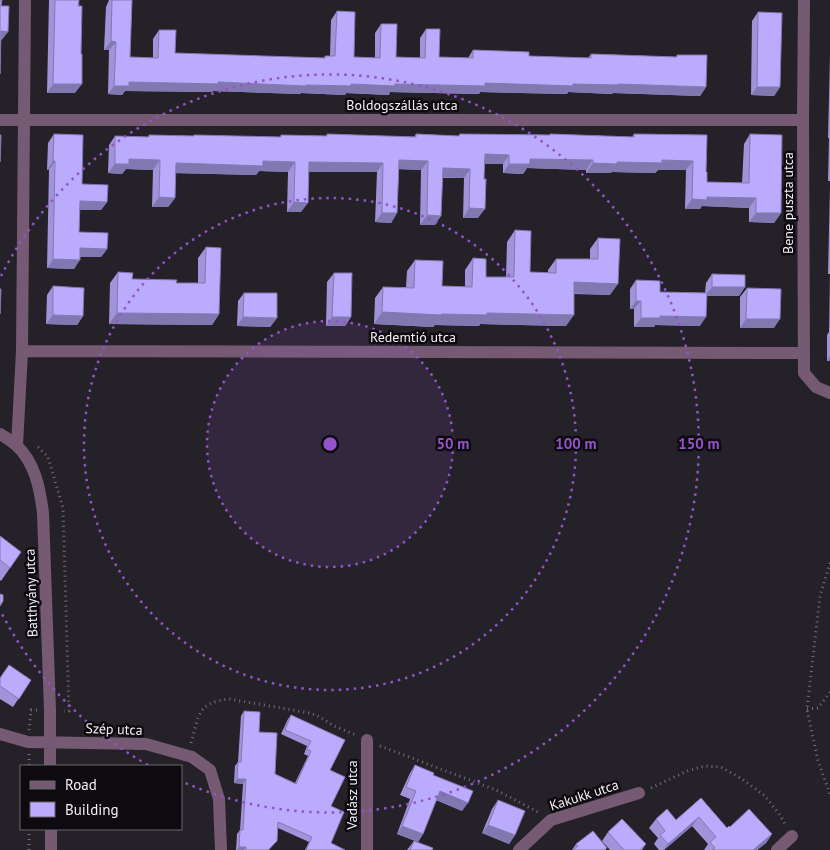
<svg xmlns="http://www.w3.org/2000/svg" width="830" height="850" font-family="'PT Sans',sans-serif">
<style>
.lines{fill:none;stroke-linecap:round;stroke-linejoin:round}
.path{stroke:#737077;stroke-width:3;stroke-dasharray:1 4;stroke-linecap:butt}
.minor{stroke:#765a74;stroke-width:12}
.wall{fill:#a093da}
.shaded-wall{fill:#8278b1}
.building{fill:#baabfd;stroke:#8278b1}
.ring{fill:none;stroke:#9353ca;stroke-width:2.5;stroke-dasharray:2.5 5}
.labels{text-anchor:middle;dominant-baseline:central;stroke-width:5;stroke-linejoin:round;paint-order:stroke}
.street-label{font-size:14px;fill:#f3f0f6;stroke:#0d0b0f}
.centre{fill:#9353ca;stroke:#0d0b0f;stroke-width:2.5}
.ring-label{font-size:15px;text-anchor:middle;font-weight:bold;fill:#9353ca;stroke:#0d0b0f;stroke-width:5;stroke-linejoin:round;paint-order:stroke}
</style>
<rect width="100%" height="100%" fill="#252129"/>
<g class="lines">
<path class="path" d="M38 447 48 457 63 508 69 711H64
M830 563 820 596 807 709 818 761 830 794
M807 709 818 708 830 692
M29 730 31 710H37
M191 743C199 716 196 703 229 699L310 713 320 717 334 726 356 735
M380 746 496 790 540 813
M29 754V766
M651 788 687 771 705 766 721 767 742 779 765 796 780 815 786 826
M29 829V850"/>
<path class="minor" d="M804 0 803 120 804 373 816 387 830 393
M0 120H803
M22 351 804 353
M0 434C5 437 11 441 16 445 35 462 40 489 43 513L50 711V766
M17 446 22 351 25 0
M0 734 28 742 146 744 192 757 210 770 219 799 221 850
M367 740V850
M51 829V850
M519 850 551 820 639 793
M777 850 792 836"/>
</g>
<path class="wall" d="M49 0H79L81 54 75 93H47Z
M109 0H132L130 57 153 58V39L159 30 175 53 324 58 325 56H330L331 20 337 11 354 57 375 58V33L381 24 396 57 420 58V38L426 29 439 57 468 58 473 50 529 56 588 58 591 54 676 57 677 55 706 87 700 96 613 93 612 94 568 92 567 94 480 92 479 94 390 92 389 95 346 93 345 95 301 93 300 94 213 91 212 92 125 91 122 95 108 94 109 50H104L106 7Z
M758 12 780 87 774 96 751 95 752 21Z
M830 55V181H828L829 138H828Z
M54 134 82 184 107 202 101 210H80L79 232 107 249 101 257H80L74 269 47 268 49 170H47L48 143Z
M327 134 414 137 416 134 458 136 460 134 549 135 550 134 632 137 634 134 707 135 706 172 707 182 742 183 744 144 750 134 781 213 774 223 749 222V208L702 206 700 209H685L686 170H658L655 173 612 172 610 173H586V170L527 168 523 174 503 173V164H484L478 218H463L464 178H443L435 225H420L421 170 399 169 397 213 391 223 375 222 377 172H308L301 212H287L288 172 259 171 256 175 175 173V198L168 207H152L153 170 126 169 122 174 108 173 109 145 115 136 148 137 149 135 193 136 194 135 280 137 281 135 326 136Z
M830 186V361H827V335L829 332 830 274H828Z
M515 230 530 272 548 273V270L556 259H590V249L598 238 610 295 574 294 566 326 480 324 479 326 435 325 433 327 374 324 375 298 383 287H406L407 271 415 260 442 286 465 287V270L473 258 486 277H506L507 242Z
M206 247 219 314 212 325 109 324 110 283 118 272 132 279 176 283H198V258Z
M334 273 351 317 345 326H326L327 282Z
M712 274 745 287 739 296H706L700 326 655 325 654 327H634V309H630V289L636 280 660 292 705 293 706 283Z
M53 286 83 316 77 325 46 324 47 295Z
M747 288 774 328H740V297Z
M244 293 277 318 270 327 237 326 238 301Z
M0 536 21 552 1 581 0 580Z
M0 678 31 680 13 707 0 699Z
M244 711 259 732 275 774 295 783 308 756 304 754 307 746 281 734 288 719 291 715 345 740 330 770 331 843 345 850H305L309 842 278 828 277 841 269 850H236L237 834 240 830 243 784 234 783 235 766 238 762 241 716Z
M415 765 433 775 462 811 436 800 423 834 418 842 397 834 410 799 400 795 410 773Z
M701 798 727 828 730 827 772 834 766 843 757 850H704L708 844 692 826 664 850H659L654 844 658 838 649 828 656 819 676 820Z
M498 800 515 835 509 844 482 833 492 809Z
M608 832 646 844 642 850H610L602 841Z
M414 841 432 850H407Z
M576 844 607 848 605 850H572Z"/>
<path class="shaded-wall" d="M1 31 8 32 1 41Z
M111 41 116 42 109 50H104Z
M129 82H218L306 85 485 83 618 84 706 87 700 96 613 93 612 94 568 92 567 94 480 92 479 94 390 92 389 95 346 93 345 95 301 93 300 94 213 91 212 92 125 91 122 95 108 94 114 86Z
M53 84H82L75 93H47Z
M757 87H780L774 96 751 95Z
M485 154 509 155 503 164H478Z
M129 159 160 160 153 170 126 169 122 174 108 173 115 164Z
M530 159 593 160 586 170 527 168 523 174 503 173 509 164Z
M399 160 428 161 421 170 392 169Z
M662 160 693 161 686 170H658L655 173 612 172 610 173H586L593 163Z
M53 161H55L49 170H47Z
M263 161 295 162 288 172 259 171 256 175 169 173 176 163Z
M309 162 383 163 377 172H302Z
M443 168 470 169 464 178 436 177Z
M159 197 175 198 168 207H152Z
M707 197 756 198 749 208 702 206 700 209H685L692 199Z
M80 201 107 202 101 210H74Z
M294 202 308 203 301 212H287Z
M469 208 485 209 478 218H463Z
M382 213H397L391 223 375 222Z
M756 213H781L774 223 749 222Z
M427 215 441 216 435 225H420Z
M80 248 107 249 101 257H74Z
M53 259 80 260 74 269 47 268Z
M574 282 618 284 610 295 566 293Z
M712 287H745L739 296H705Z
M636 301H641L634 309H630Z
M382 312 442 314 487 313 574 315 566 326 480 324 479 326 435 325 433 327 374 324Z
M117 313 219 314 212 325 109 324Z
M53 315 83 316 77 325 46 324Z
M660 316 706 317 700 326 655 325 654 327H634L641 318Z
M243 317 277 318 270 327 237 326Z
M332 317H351L345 326H326Z
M746 319H780L774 328H740Z
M830 356V361H827Z
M237 779H246L243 784 234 783Z
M440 791 468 803 462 811 434 799Z
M699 817 692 826 664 850H663L668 844Z
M488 825 515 835 509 844 482 833Z
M402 826 423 834 418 842 397 834Z
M772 834 766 843 757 850H753Z
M239 847H246L244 850H237Z"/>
<path class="building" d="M0 0H2L1 6H9L8 32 1 31 0 74Z
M55 0H79L78 6H82L81 54H82V84H53Z
M112 0H132L130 57 158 58 159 30H176L175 53 325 58V56H335L337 11 355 12 354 57 380 58 381 24H397L396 57 425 58 426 29H440L439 57 473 58V50L529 52V56L591 58V54L677 57V55H707L706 87 618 84V85L573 84V86L485 83V86L395 84V86L351 84V86L306 85V86L218 82V84L129 82V86H114L116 42 111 41Z
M758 12 782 13 780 87H757Z
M54 134 83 135 82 184 108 185 107 202 80 201 79 232 108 233 107 249 80 248V260L53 259 55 161H53Z
M327 134 416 137V134L459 136 460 134 550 135V134L634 137V134L707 135 706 172H707V182L749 183 750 134 782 135 781 213H756V198L707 197V200L692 199 693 161 662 160V163L617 162V164L593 163V160L530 159V164H509V155L485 154 484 179H486L485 209 469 208 470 169 443 168 441 216 427 215 428 161 399 160 397 213H382L383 163 309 162 308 203 294 202 295 162 263 161V166L176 163 175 198 159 197 160 160 129 159V164H115V136L149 137V135L194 136V135L281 137V135L327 136Z
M0 135H1L0 162Z
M515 230 531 231 530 272 556 273V259H598V238L620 239 618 284 574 282V315L487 313V315L442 314 441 315 382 312 383 287 414 288 415 260 443 261 442 286 472 287 473 258 486 259V277H514Z
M206 247 221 248 219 314 117 313 118 272 133 273 132 279 177 280 176 283H205Z
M334 273H352L351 317H332Z
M712 274 745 275V287H712Z
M636 280 660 281V292L707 293 706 317 660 316V318H641V301H636Z
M53 286 84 288 83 316 53 315Z
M747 288 781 289 780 319H746Z
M0 289H1L0 314Z
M244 293H277V318L243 317Z
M0 536 21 552 10 568 0 560Z
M0 594 3 595V601L0 606Z
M9 665 31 680 19 699 0 686V678Z
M244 711 260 712 259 732 277 733 275 774 296 784 311 751 307 749 311 741 285 730 291 715 345 740 330 770 345 777 331 806 344 812 331 843 345 850H306L312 837 278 822 277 841 268 850H246V847H239L240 830H243L246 779H237L238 762H241Z
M415 765 434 773 433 775 473 791 468 803 440 791 423 834 402 826 416 791 406 787Z
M701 798 727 828 729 826 730 827 749 809 772 834 753 850H712L715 848 710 842 716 837 699 817 668 844 660 835 665 831 656 819 667 809 676 820Z
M498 800 525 811 515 835 488 825Z
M622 819 646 844 640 850H624L608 832Z
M593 831 607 848 604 850H573L578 846 576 844Z
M414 841 433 848 432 850H410Z"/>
<circle cx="330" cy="444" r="123" fill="#9353ca" fill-opacity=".12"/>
<g class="ring">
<circle cx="330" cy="444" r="123"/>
<circle cx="330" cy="444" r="246"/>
<path d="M148 765A369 369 0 0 1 1 612M1 276A369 369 0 1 1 183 782"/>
</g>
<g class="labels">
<g class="street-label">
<text x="402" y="105">Boldogszállás utca</text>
<text transform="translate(788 203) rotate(-90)">Bene puszta utca</text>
<text x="413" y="337">Redemtió utca</text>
<text transform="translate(31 593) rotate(-92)">Batthyány utca</text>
<text transform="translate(114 729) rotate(2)">Szép utca</text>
<text transform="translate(352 795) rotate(-90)">Vadász utca</text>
<text transform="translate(584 795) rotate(-18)">Kakukk utca</text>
</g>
</g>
<circle cx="330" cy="444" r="8" class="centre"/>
<g class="ring-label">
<text x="453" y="449">50 m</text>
<text x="576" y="449">100 m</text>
<text x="699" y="449">150 m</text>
</g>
<rect x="20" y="765" width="162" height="65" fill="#0d0b0f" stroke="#69676b"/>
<rect x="30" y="781" width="25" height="8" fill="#765a74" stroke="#69676b"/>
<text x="65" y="790" font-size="15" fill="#f3f0f6">Road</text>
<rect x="30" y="802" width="25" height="15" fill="#baabfd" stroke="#69676b"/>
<text x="65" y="815" font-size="15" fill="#f3f0f6">Building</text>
</svg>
